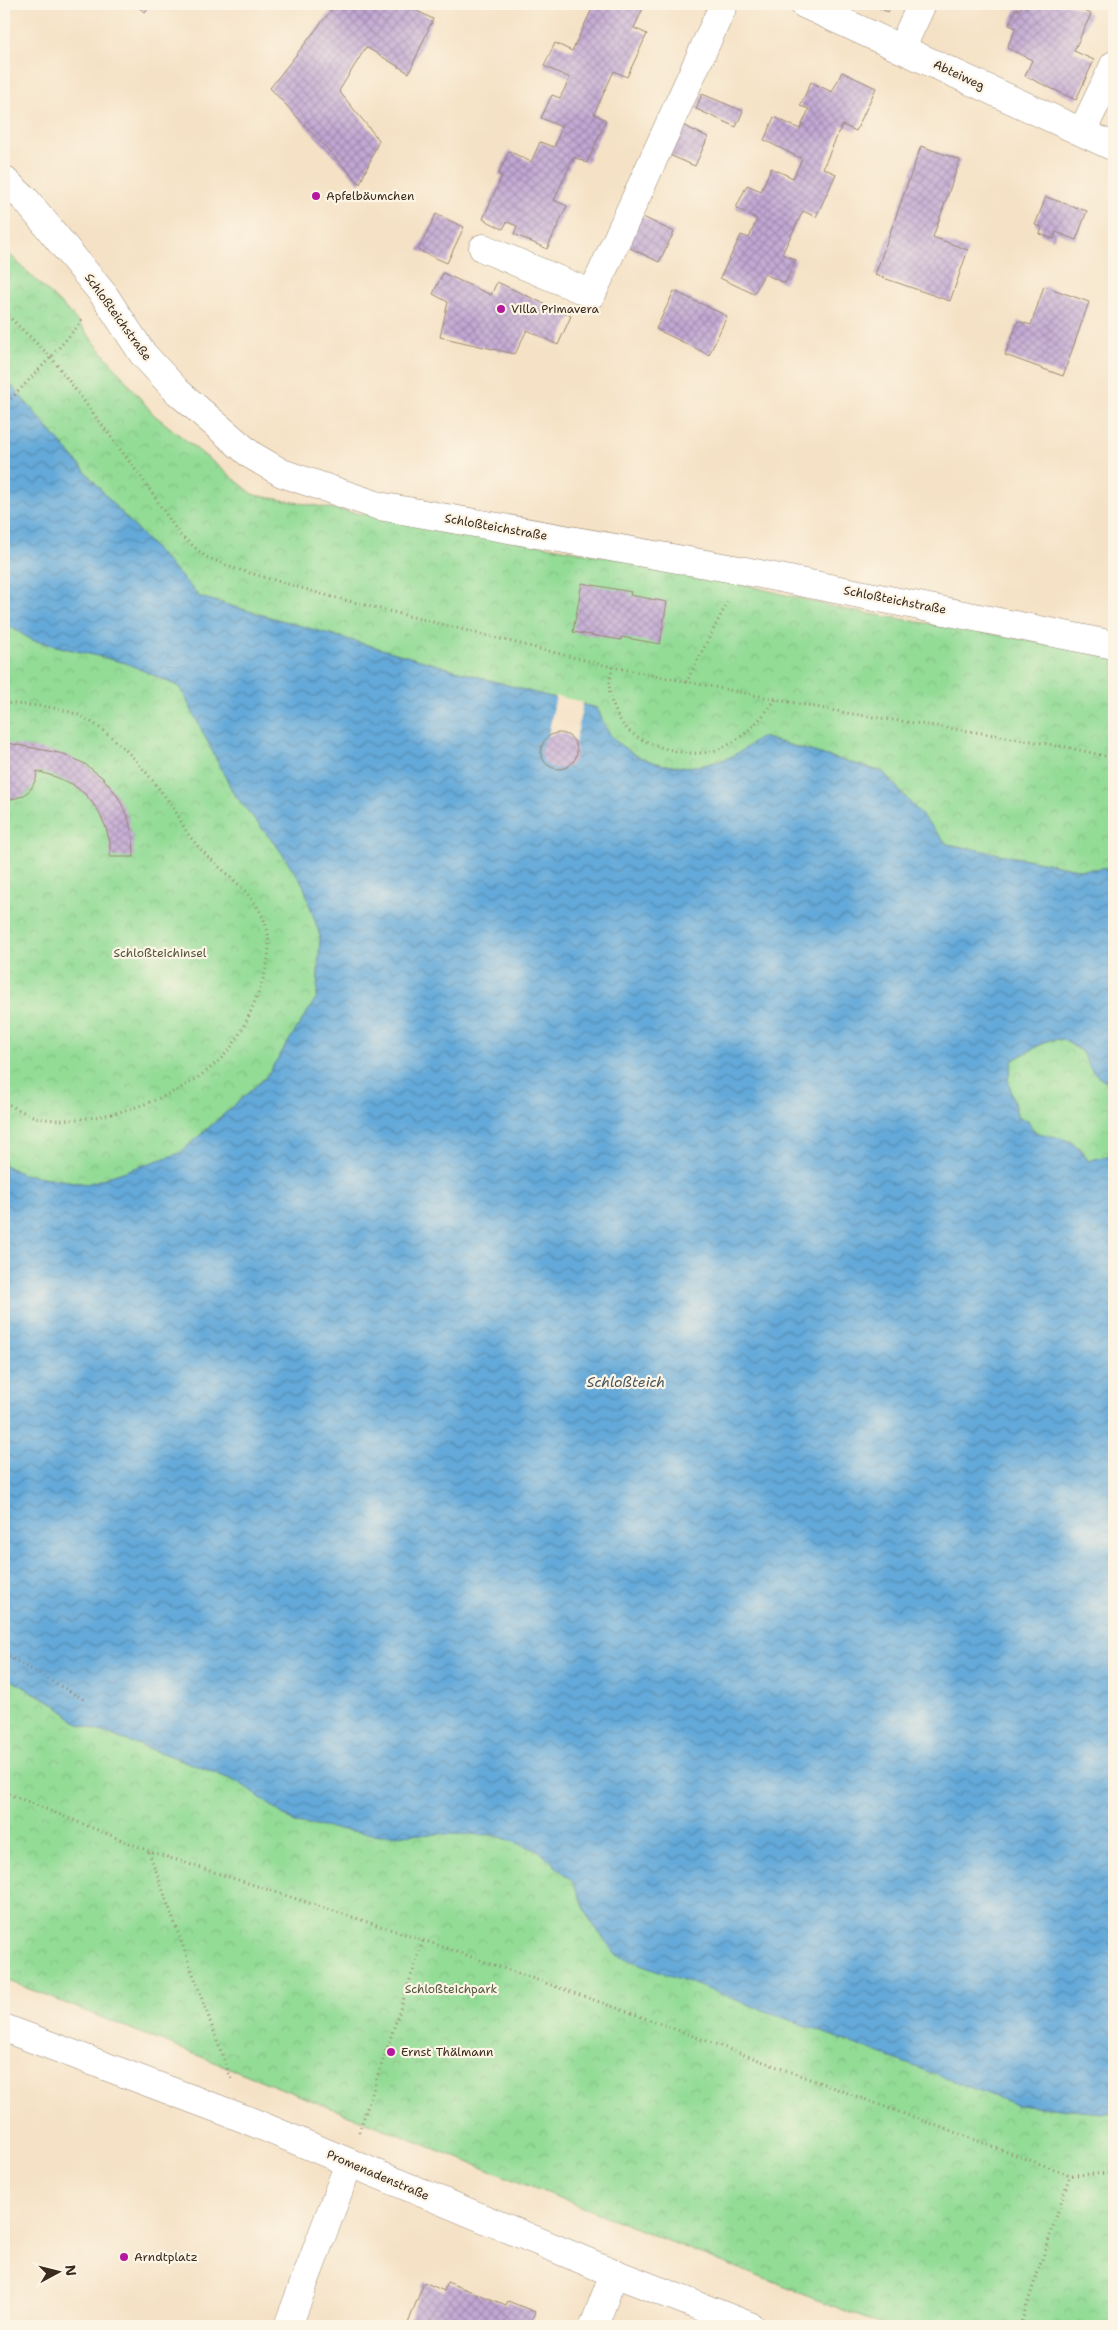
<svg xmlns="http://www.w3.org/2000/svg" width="1118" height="2330" font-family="'Shantell Sans',sans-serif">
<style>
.park{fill:url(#park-crowns);stroke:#67835a}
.water{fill:url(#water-waves);stroke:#4f6a7c}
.pier{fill:#f5e2c6}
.building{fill:url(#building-cross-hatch)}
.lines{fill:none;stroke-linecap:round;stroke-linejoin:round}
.minor-casing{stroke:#988672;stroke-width:29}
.major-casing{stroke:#988672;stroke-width:29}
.path{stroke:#988672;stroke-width:3;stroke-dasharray:1 4;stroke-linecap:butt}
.minor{stroke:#fff;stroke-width:28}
.major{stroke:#fff;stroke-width:28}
.poi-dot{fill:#b5179e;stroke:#fcf5e5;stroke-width:2}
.labels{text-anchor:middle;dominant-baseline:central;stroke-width:4.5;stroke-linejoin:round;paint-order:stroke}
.street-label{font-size:12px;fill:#3b2a1e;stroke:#fcf5e5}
.poi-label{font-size:12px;fill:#3b2a1e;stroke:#fcf5e5;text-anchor:start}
.park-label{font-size:12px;fill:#51563c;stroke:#fcf5e5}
.water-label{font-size:14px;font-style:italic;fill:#49565f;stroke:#fcf5e5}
</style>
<defs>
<pattern id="park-crowns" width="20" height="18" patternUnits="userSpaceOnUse" patternTransform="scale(1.25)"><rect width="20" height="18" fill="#93dc96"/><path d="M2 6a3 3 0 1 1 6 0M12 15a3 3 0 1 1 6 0" fill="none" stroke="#80bd81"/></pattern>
<pattern id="water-waves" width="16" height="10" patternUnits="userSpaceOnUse" patternTransform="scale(1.25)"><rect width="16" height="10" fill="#63a9d9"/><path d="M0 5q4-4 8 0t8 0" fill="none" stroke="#538aaf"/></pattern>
<pattern id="building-cross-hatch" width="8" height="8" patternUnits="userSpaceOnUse" patternTransform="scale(1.25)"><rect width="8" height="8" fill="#c1a7d4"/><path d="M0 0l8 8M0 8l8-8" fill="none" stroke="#9e88ab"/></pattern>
</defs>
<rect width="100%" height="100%" fill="#fcf5e5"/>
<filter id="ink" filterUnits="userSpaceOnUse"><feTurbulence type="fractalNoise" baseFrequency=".02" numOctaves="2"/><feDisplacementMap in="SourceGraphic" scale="10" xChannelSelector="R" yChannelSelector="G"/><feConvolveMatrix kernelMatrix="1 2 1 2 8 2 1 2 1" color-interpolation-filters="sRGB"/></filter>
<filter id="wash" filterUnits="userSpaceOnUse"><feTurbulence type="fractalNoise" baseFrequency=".0096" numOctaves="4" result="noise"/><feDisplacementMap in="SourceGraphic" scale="20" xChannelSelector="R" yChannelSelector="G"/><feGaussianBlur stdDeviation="1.12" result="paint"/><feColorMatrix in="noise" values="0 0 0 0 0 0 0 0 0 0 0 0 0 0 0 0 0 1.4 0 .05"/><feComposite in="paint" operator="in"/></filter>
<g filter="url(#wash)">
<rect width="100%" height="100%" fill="#f5e2c6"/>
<path class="park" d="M4 249 71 314 153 414 254 495 694 572 846 610 1114 654V867L1083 870 947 844 883 772 762 737C751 744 740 753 728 758 691 773 646 769 616 741 607 734 602 718 597 708L539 694 200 597 115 506 4 377Z
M4 623 32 640 126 663 180 687 234 794 279 849 303 884 320 936 317 997 266 1077 180 1153 87 1184 23 1174 4 1165Z
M1062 1039 1081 1051 1093 1072 1114 1087V1154L1088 1161 1081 1148 1033 1131 1018 1118 1008 1079 1013 1060 1049 1040Z
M4 1676 55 1704 77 1723 185 1761 240 1783 295 1823 495 1835 539 1851 573 1882 591 1922 1017 2105 1114 2114V2326H884L4 1979Z"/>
<path class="water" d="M4 377 115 506 200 597 539 694 597 708C602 718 607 734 616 741 646 769 691 773 728 758 740 753 751 744 761 737L883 772 947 844 1083 870 1114 867V1087L1093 1072 1081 1051 1062 1039 1049 1040 1013 1060 1008 1079 1018 1118 1028 1120 1033 1131C1058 1140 1074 1134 1088 1161L1114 1154V2114L1017 2105 616 1955 591 1922 573 1882 539 1851 495 1835 443 1834 379 1835 295 1823 240 1783 185 1761 77 1723 55 1704 4 1676V1165L23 1174 87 1184 180 1153 266 1077 317 997 320 936 303 884 279 849 234 794 180 687 126 663 32 640 4 623Z"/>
<path class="pier" d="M556 696 583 702 575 744 566 734 560 733 548 736Z"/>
<g id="blocks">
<path class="building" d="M134 4H151L145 12Z
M336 4H403L433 19 409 73 366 47 339 91 379 140 360 184 270 88Z
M581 4H645L634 28 647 34 627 77 614 71 594 114 606 120 587 163 574 157 554 200 567 206 547 249 514 234 517 226 507 222 503 229 483 219 502 176 498 175 509 151 531 162 540 142 554 147 562 127 541 118 552 95 560 98 570 78 544 66 555 43 572 51 592 9Z
M871 4H892L888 12Z
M1023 4H1069L1091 14 1074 51 1094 60 1076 100 1025 76 1032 60 1007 48 1016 28 1009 25 1016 9 1020 10Z
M842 72 876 88 856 131 842 125 823 168 836 174 816 217 803 211 782 254 796 260 785 283 764 274 754 294 720 278 741 235 749 238 757 219 736 208 747 185 761 191 771 168 793 178 802 159 764 140 774 117 800 129 809 109 800 106 811 82 832 92Z
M702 94 743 111 736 127 696 109Z
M680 124 708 137 695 166 667 154Z
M921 146 960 160 933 237 968 250 950 301 875 275Z
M1046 197 1087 211 1076 240 1056 232 1054 239 1040 234 1042 227 1035 225Z
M436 214 464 227 447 263 418 250Z
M639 215 674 232 659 262 624 245Z
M443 273 491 295 497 282 571 316 558 345 527 330 515 354 440 337 448 302 433 294Z
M1044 286 1089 302 1063 376 1005 355 1018 321 1031 325Z
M674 291 727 316 709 355 656 329Z
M582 583 631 592 630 595 667 602 660 644 621 637V640L573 632Z
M541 751a18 18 0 1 1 36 0a18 18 0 1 1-36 0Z
M7 743 64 754 85 764 103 778 117 795 128 817 133 839 134 857H110V842L105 825 97 809 86 795 72 784 56 777 37 771 36 779 31 789 23 796 12 799 4 798V744Z
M424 2282 444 2291 447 2282 506 2305 508 2301 535 2312 529 2326H407Z
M638 2321 651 2326H636Z"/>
</g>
</g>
<g filter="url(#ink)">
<use href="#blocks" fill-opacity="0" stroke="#988672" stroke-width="1"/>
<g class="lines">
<g class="minor-casing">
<path id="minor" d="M804 4 1114 147
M901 49 922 4
M1082 132 1114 65
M483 248 592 294 724 4
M4 2028 245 2119 614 2273 750 2326
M288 2326 349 2163
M594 2326 614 2273"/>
</g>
<g class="major-casing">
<path id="major" d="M4 180 26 200 104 295 143 354 178 392 251 455 282 473 379 506 745 571 1114 645"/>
</g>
<path class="path" d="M4 312 51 357 141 477 180 535 206 557 236 569 329 596 612 667 846 713 982 733 1066 747 1114 758
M4 406 51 357 83 320
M612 667C611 676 608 688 610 697 613 706 619 721 626 728 642 745 685 757 708 752 737 747 759 721 776 699
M686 683 728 601
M4 703C31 706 65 705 88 720 123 742 148 773 172 806 179 816 183 828 191 838 218 873 268 895 269 944 269 963 263 981 256 999 250 1014 243 1029 234 1043 200 1093 104 1126 45 1119 32 1118 16 1108 4 1102
M4 1654 85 1700
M4 1792 149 1851 423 1940 631 2013 1070 2175 1114 2173
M149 1852 231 2079
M359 2132 423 1941
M1020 2326 1070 2175"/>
<use href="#minor" class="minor"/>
<use href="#major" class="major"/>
</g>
</g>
<g class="poi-dot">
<circle cx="316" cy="196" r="5"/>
<circle cx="501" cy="309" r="5"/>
<circle cx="391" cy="2052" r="5"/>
<circle cx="124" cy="2257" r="5"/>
</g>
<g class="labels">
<g class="street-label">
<text transform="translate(959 75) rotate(25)">Abteiweg</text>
<text transform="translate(118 317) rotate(54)">Schloßteichstraße</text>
<text transform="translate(496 527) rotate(10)">Schloßteichstraße</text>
<text transform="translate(895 600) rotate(11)">Schloßteichstraße</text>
<text transform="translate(378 2175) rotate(23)">Promenadenstraße</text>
</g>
<g class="poi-label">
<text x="326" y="196">Apfelbäumchen</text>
<text x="511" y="309">Villa Primavera</text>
<text x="401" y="2052">Ernst Thälmann</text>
<text x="134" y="2257">Arndtplatz</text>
</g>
<g class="park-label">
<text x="160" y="953">Schloßteichinsel</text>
<text x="451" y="1989">Schloßteichpark</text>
</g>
<g class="water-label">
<text x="626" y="1382">Schloßteich</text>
</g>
</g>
<rect width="1118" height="2330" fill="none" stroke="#fcf5e5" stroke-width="20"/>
<g transform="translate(58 2272) rotate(83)" stroke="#fcf5e5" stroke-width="4" paint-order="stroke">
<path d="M0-4L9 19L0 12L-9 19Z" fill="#3b2a1e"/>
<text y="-8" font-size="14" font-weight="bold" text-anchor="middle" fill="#3b2a1e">N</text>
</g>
</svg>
